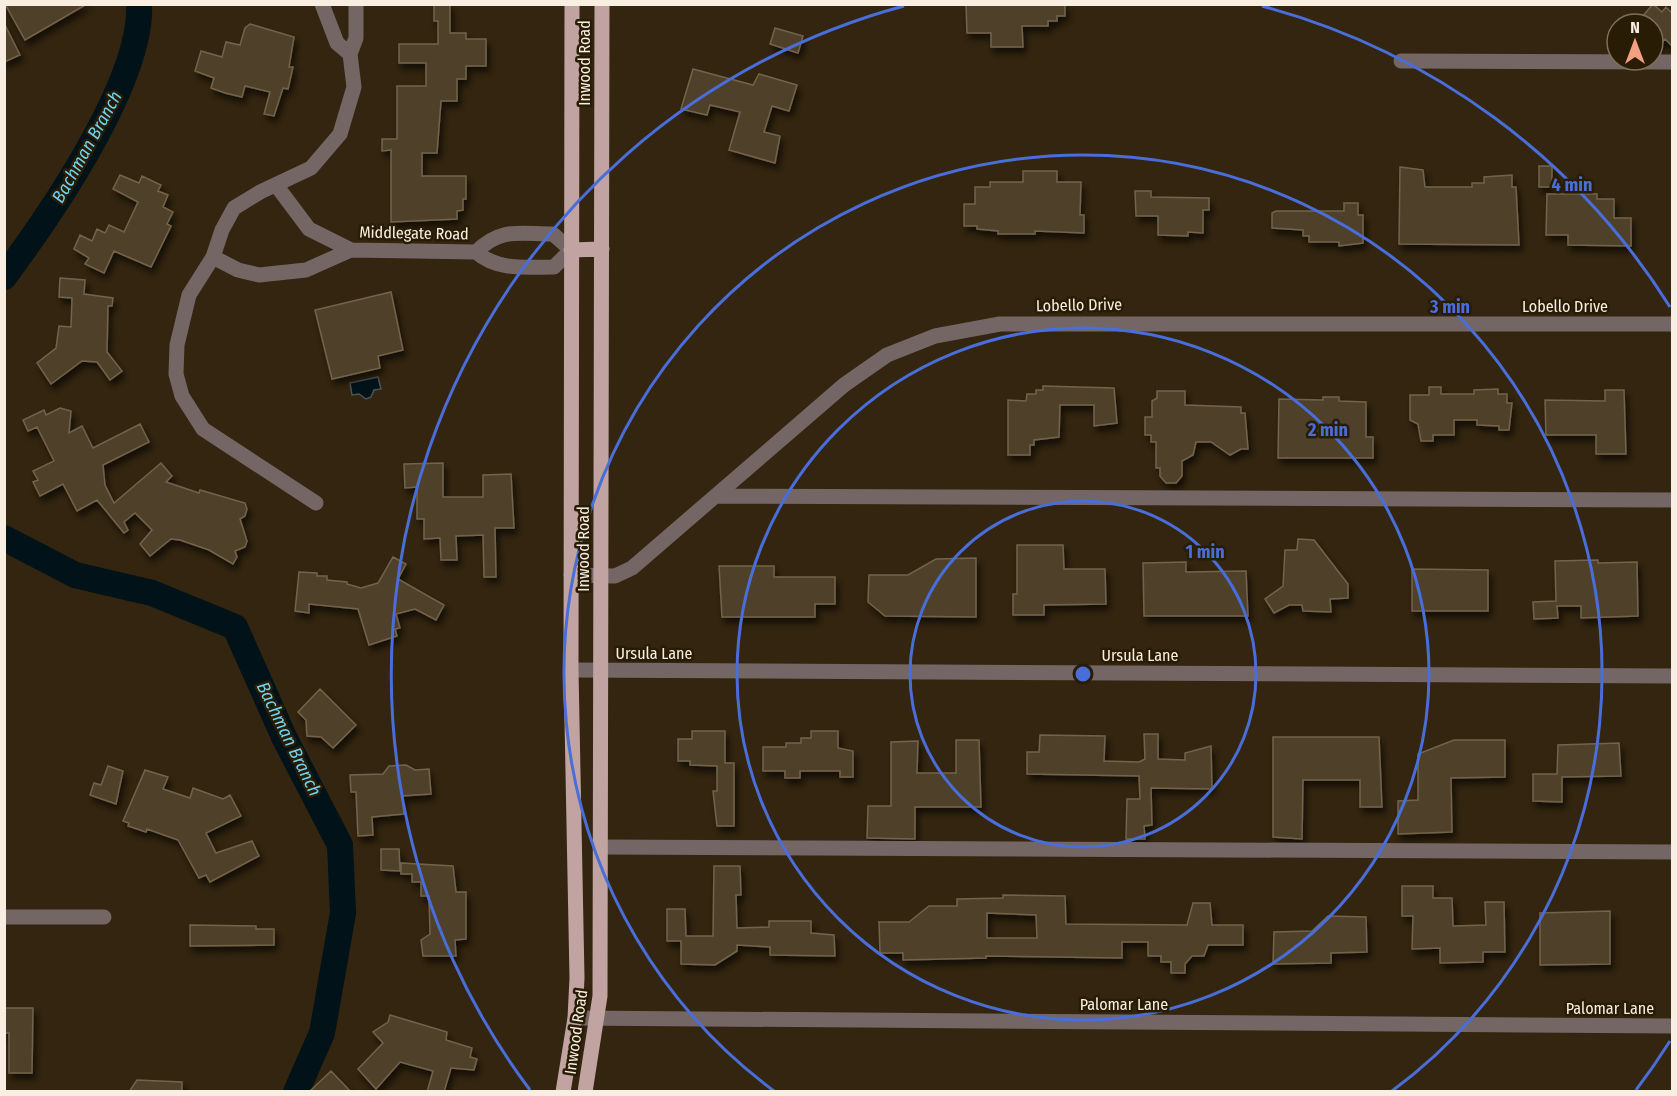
<svg xmlns="http://www.w3.org/2000/svg" width="1677" height="1096" font-family="'Fira Sans Condensed',sans-serif">
<style>
.water{fill:#011218;stroke:#4b5455;stroke-width:1.5}
.lines{fill:none;stroke-linecap:round;stroke-linejoin:round}
.river{stroke:#011218;stroke-width:26}
.building{fill:#4f412a;stroke:#73634b;stroke-width:1.5;fill-rule:evenodd;filter:url(#shadow)}
.minor{stroke:#746665;stroke-width:15}
.major{stroke:#c1a4a1;stroke-width:15}
.ring{fill:none;stroke:#496eda;stroke-width:3}
.labels{text-anchor:middle;dominant-baseline:central;stroke-width:5;stroke-linejoin:round;paint-order:stroke}
.street-label{font-size:16px;fill:#f8efe2;stroke:#291c05}
.water-label{font-size:18px;font-style:italic;fill:#70d3f1;stroke:#291c05}
.centre{fill:#496eda;stroke:#291c05;stroke-width:3}
.ring-label{font-size:18px;text-anchor:middle;font-weight:bold;fill:#496eda;stroke:#291c05;stroke-width:5;stroke-linejoin:round;paint-order:stroke}
</style>
<defs>
<filter id="shadow"><feDropShadow dx="3" dy="5.5" stdDeviation="3" flood-color="#0009"/></filter>
</defs>
<rect width="100%" height="100%" fill="#33250f"/>
<path class="water" d="M378 377 381 389 374 390 371 397 366 399 359 394 352 395 350 383Z"/>
<g class="lines">
<path class="river" d="M4 277C50 215 143 81 139 4
M4 538 75 575 152 593 235 627 284 737 340 845 343 913 322 1033 296 1092"/>
</g>
<path class="building" d="M5 4H87L25 40Z
M434 4H450V33H466V39H486V66H466V79H457V101H441L437 153H422V176H466V199H463V210L457 211V219L391 222V150L382 151V139H397V86H426V63H399V44H438V21H434Z
M966 4H1065V16H1057V21H1048V26H1022L1023 47H991V33H967Z
M1653 4 1662 12 1666 7 1672 13V46L1665 39 1653 52V24H1636Z
M4 23 20 55 4 62Z
M250 24 294 37 289 67H293L288 89 283 88 274 116 264 114 270 92 245 86 242 97 225 93 211 88 214 78 195 71 201 51 222 57 226 42 240 45 245 28Z
M775 28 803 36 798 53 770 44Z
M693 69 753 85 759 74 797 85 789 111 772 106 764 132 780 136 775 163 729 150 740 112 710 105 707 115 681 109Z
M1539 166H1552V187H1539Z
M1400 167 1423 170 1425 187H1472V183H1484V177L1512 175V187H1516L1519 245 1399 244Z
M1023 171H1057V182H1081L1080 215H1084V233L1035 231V234H998V231L977 229V226H964V204H975V187H990V182H1023Z
M120 175 139 183 142 176 161 185 158 191 168 195 163 207 173 212 167 224 171 226 151 267 114 251 104 273 85 264 89 258 74 249 80 235 92 241 97 229 105 233 109 225 124 232 138 202 113 189Z
M1135 191H1151V197L1209 198V210H1203V233L1188 232V236L1158 235V216H1136Z
M1547 194H1597V199H1614V218H1631V246L1568 245V235H1546Z
M1344 203H1358V215H1363V243L1339 246V242H1309V236H1303V230L1272 228V213L1276 211H1344Z
M60 278 85 280 84 294 113 298 112 306H108L107 352 122 371 110 380 97 362 82 361 51 384 37 363 56 348 59 326 71 327 72 298 59 297Z
M391 292 403 350 378 356 380 368 332 379 315 310Z
M1043 386 1114 388 1117 423 1094 426V405H1060L1059 437 1034 440V445H1030V455H1008V400L1026 401 1027 394H1036V390H1043Z
M1429 387H1441V394H1474V390L1498 389V394H1507V403H1512L1509 430H1499V426L1477 425V420H1454V435H1433V441H1421L1418 424 1410 420V395H1429Z
M1605 390H1624L1626 454H1596V435H1546L1545 400 1605 401Z
M1157 391H1185V405L1241 407V413H1245L1248 449H1241L1230 455 1211 442H1196L1193 455 1182 461V476L1176 483H1166L1160 476V468H1156V442H1151V435H1145V417H1152V401L1157 398Z
M1323 397H1339V401L1366 402V437H1373V458H1278L1279 399 1323 400Z
M60 408 71 411 69 433 82 426 93 448 140 424 149 442 103 465 105 485 114 503 161 463 172 476 166 482 199 493 200 490 245 503 247 509 245 516 240 519 247 541 245 547 235 551 237 557 233 564 209 550 180 540 171 539 150 556 140 544 152 530 135 513 124 522 128 530 124 533 97 500 77 511 63 484 40 496 33 482 38 480 33 471 54 461 37 427 28 431 23 420 44 410 46 415Z
M443 463V497H483V475L511 474 514 528H495L496 577H484L483 535 456 536 457 560H441L440 538 424 539V519H417V487L405 488 404 464Z
M1298 539 1314 540 1348 584V598L1330 599 1331 612 1303 611 1302 605H1289L1274 613 1265 599 1283 586 1285 550H1297Z
M1017 545H1063L1064 569H1105L1106 604 1044 605V615H1013V594H1017Z
M393 557 406 564 398 579 444 605 436 620 415 609 396 614 400 628 395 629 397 636 369 645 358 609 309 604V613L295 611 299 572 317 573V576H327V580L347 582V584L361 588 378 583Z
M976 558V617L885 616 868 602 869 575H908L936 559Z
M1598 560V563L1637 562 1638 616 1581 618V606H1557L1558 618 1534 619 1533 602 1556 601 1555 561Z
M1186 562V572L1246 571 1248 616H1144L1143 563Z
M719 566H774V577H835V604H815V617H722Z
M1412 569 1488 570V611H1412Z
M320 689 356 725 333 748 321 737 307 736 306 720 298 712Z
M692 731H725V763H734V826H717L713 791H717V766L690 765V761H678V739H692Z
M811 731H838V748L853 751V777H840V771H800V778H785V771H763V747H786V743H801V738H811Z
M1144 734H1158V759L1185 760V753L1211 746 1212 789 1151 788 1152 825 1144 826 1145 839H1126L1127 799H1140L1139 776 1027 774V752H1039L1040 735 1105 736 1104 761 1139 762 1145 759Z
M1273 737H1379L1382 807H1360V780H1303L1302 839 1273 837Z
M956 740H979L981 807H915V839L867 838 868 806H891V742L918 741 917 773H956Z
M1454 740H1505V777L1451 778 1452 832 1398 834V801L1418 800V754Z
M1619 743 1621 776 1562 777V802L1533 801V774H1557L1558 745Z
M406 765 415 770 429 769 431 794 402 796 404 814 372 817 373 835 358 836 356 792H351L350 775 383 774 389 766Z
M108 766 123 771 116 804 90 795 94 783 101 785Z
M145 770 168 777 163 789 190 798 193 788 223 799 230 795 241 816 206 833 216 853 252 841 259 856 210 882 206 875 199 878 178 840 147 829 146 832 128 826 129 823 123 821Z
M381 849H399L400 871 381 870Z
M401 863 453 866 456 892H466V939L455 940 456 956H423L421 940 430 934 429 896H421V882H412V874H401Z
M714 866H740L741 895H736L737 928 769 927V921H811V933L834 935 835 956 770 955V947L737 945V951L715 965 681 964V941H667V909H685L686 936H713Z
M1402 886H1433V898H1452L1453 926 1486 925 1485 902H1504L1505 952H1483V962L1440 963V948L1412 949 1413 916H1402Z
M1003 895 1065 896 1066 924 1187 925 1193 903H1210L1212 925H1243V945H1208L1204 956H1192L1185 964V973H1171V962H1161V956H1148V942H1122V958L986 956V958L903 960V953H880L879 922H909L929 906H957V899L1003 898ZM987 913 1036 915 1037 938H987Z
M1610 911V964L1540 965V913Z
M1328 916 1366 917 1367 952 1331 953V963L1273 964 1274 932 1312 931Z
M190 925 256 926V929H274V945L190 946Z
M4 1008H33L32 1073H9V1033H4Z
M390 1015 447 1032 446 1040 472 1048 470 1057 477 1059 474 1070 451 1068 444 1092H427L433 1071 400 1062 376 1089 358 1069 383 1043 373 1032 388 1022Z
M331 1071 351 1092H309Z
M137 1080 182 1082V1092H129Z"/>
<g class="lines">
<path class="minor" d="M322 4 337 43 350 54
M1401 61 1672 62
M276 185 309 229 351 250
M213 257 238 270 259 275 306 270 351 250 476 252C498 271 526 267 554 267L571 250 553 234C520 234 501 227 476 252
M717 496 1672 500
M316 503 203 429 182 396 176 374 177 345 189 295 213 257 222 230 234 208 260 192 311 168 340 134 354 87 350 54 356 38V4
M571 575 615 576 632 568 844 385 887 355 935 336 1000 324H1672
M571 670 1672 676
M601 847 1672 852
M4 917H104
M575 1018 1672 1026"/>
<path class="major" d="M571 250 602 249
M563 1092 575 1018 577 978 571 670 572 4
M585 1092 600 996 602 4"/>
</g>
<g class="ring">
<circle cx="1083" cy="674" r="173"/>
<circle cx="1083" cy="674" r="346"/>
<path d="M774 1091A519 519 0 1 1 1392 1091"/>
<path d="M1670 1041A692 692 0 0 1 1636 1090M530 1090A692 692 0 0 1 904 6M1262 6A692 692 0 0 1 1670 307"/>
</g>
<g class="labels">
<g class="street-label">
<text transform="translate(584 63) rotate(-90)">Inwood Road</text>
<text transform="translate(414 233) rotate(1)">Middlegate Road</text>
<text transform="translate(1079 305) rotate(-1)">Lobello Drive</text>
<text x="1565" y="306">Lobello Drive</text>
<text transform="translate(583 549) rotate(-90)">Inwood Road</text>
<text x="654" y="653">Ursula Lane</text>
<text x="1140" y="655">Ursula Lane</text>
<text x="1124" y="1004">Palomar Lane</text>
<text x="1610" y="1008">Palomar Lane</text>
<text transform="translate(576 1032) rotate(-82)">Inwood Road</text>
</g>
<g class="water-label">
<text transform="translate(87 147) rotate(-61)">Bachman Branch</text>
<text transform="translate(289 739) rotate(64)">Bachman Branch</text>
</g>
</g>
<circle cx="1083" cy="674" r="9" class="centre"/>
<g class="ring-label">
<text x="1572" y="191">4 min</text>
<text x="1450" y="313">3 min</text>
<text x="1328" y="436">2 min</text>
<text x="1205" y="558">1 min</text>
</g>
<rect width="1677" height="1096" fill="none" stroke="#f8efe2" stroke-width="12"/>
<g transform="translate(1635 42)"><circle r="28" fill="#291c05" stroke="#7c705d" stroke-width="1.5"/>
<path d="M0-4.5L10 22L0 15L-10 22Z" fill="#f39f82"/>
<text y="-9" font-size="16" font-weight="bold" text-anchor="middle" fill="#f8efe2">N</text>
</g>
</svg>
